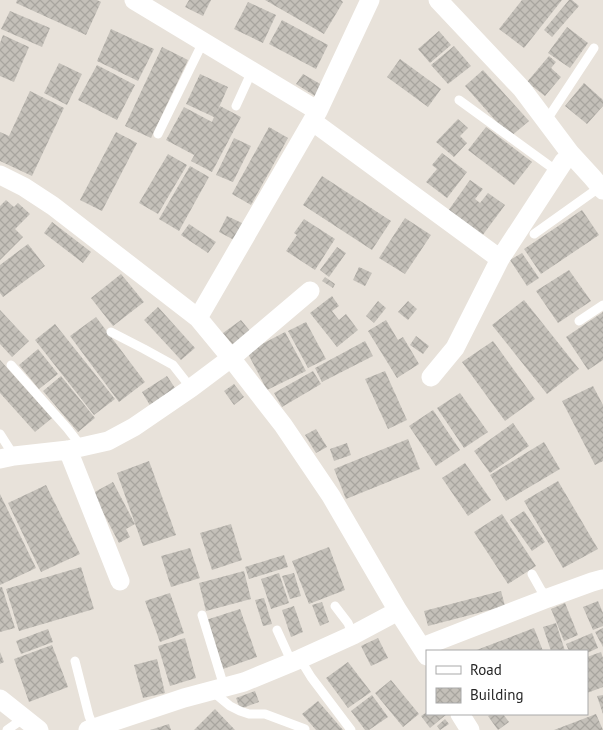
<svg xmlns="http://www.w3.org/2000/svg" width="603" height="730" font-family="'PT Sans',sans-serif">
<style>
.building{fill:url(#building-cross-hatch)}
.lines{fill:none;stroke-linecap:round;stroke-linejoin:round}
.service{stroke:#fff;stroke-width:9}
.minor{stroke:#fff;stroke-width:19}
</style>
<defs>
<pattern id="building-cross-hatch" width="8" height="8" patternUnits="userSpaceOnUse" patternTransform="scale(1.25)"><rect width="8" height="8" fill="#c4c0b9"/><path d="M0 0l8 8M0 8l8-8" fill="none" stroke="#a8a59f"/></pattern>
</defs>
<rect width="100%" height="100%" fill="#e8e2da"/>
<path class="building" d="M17 0H97L101 2 86 35 16 3Z
M189 0H211L203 16 185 7Z
M265 0H341L343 2 324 34Z
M522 0H562L524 48 499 29Z
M569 0H572L579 6 552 37 544 30Z
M248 2 276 15 263 43 234 29Z
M10 11 50 28 42 47 1 29Z
M282 20 328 45 316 69 269 44Z
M567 27 588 43 570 68 548 53Z
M111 29 154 49 138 81 97 61Z
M439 31 451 45 430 63 418 49Z
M3 35 29 47 14 82 0 76V43Z
M454 46 471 66 448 84 431 65Z
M162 47 188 60 151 138 125 126Z
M549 56 556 62 551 68 561 77 545 96 527 82Z
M400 59 441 89 428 107 387 77Z
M59 63 82 74 67 105 44 93Z
M97 65 135 85 117 120 78 100Z
M483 70 529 121 510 137 465 86Z
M200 74 228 87 216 114 220 106 241 117 212 172 191 161 197 150 194 155 166 140 184 107 212 122 214 117 186 104Z
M303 74 322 85 315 96 296 84Z
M584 83 603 100V106L587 124 565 106Z
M30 91 64 108 32 176 0 161V132L9 136Z
M458 119 468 128 460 136 467 143 454 157 436 142Z
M269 127 288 138 251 205 232 194Z
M486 127 532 162 514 185 468 150Z
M116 132 137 143 102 211 80 200Z
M234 138 251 146 233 182 216 175Z
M442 153 467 172 447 198 426 182 437 169 432 165Z
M168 154 187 165 158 214 139 203Z
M190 166 209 177 179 231 159 219Z
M322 176 391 221 372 250 303 205Z
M470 180 483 189 475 199 480 203 488 193 505 205 482 236 448 211Z
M6 200 14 207 18 203 30 214 15 229 23 237 0 260V206Z
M582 210 599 235 541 274 524 249Z
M227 216 244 224 236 241 219 232Z
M405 218 431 235 405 274 379 258Z
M304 219 335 239 315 270 286 251 297 235 294 233Z
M52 222 91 252 83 263 44 233Z
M189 224 216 242 208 253 181 235Z
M28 244 45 266 3 297 0 293V265Z
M337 247 346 253 329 277 320 270Z
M522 253 539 278 527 286 510 260Z
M359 267 372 273 365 286 353 280Z
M569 270 591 301 558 323 536 291Z
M121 274 144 302 113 326 91 298Z
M325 277 335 284 333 288 322 281Z
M332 296 339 306 332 311 339 320 346 314 358 330 337 347 310 313Z
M524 300 579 369 547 394 492 325Z
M378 301 386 308 374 323 366 316Z
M408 301 417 309 408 320 398 312Z
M158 307 195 348 181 360 144 320Z
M0 310 29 341 12 357 0 344Z
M603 312V360L588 370 566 337Z
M96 317 145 382 119 402 70 336Z
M241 320 250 331 233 345 223 333Z
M386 320 398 340 403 337 419 364 397 378 368 331Z
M306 322 326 359 308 368 288 331Z
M55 324 115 399 94 415 35 340Z
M285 332 306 371 267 390 247 352Z
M416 336 429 346 423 354 410 345Z
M365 341 373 356 322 382 315 368Z
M493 341 535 399 505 421 462 362Z
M38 349 58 374 39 389 19 365Z
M0 360 52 418 35 432 0 393Z
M313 371 321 384 282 407 274 393Z
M385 371 407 420 388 429 365 379Z
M61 376 95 418 78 432 43 391Z
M167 376 177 391 151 407 142 392Z
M234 384 244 397 234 405 224 391Z
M593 386 603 405V461L595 465 562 401Z
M460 393 488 432 464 448 437 408Z
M433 410 460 450 436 466 409 426Z
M513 423 529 446 490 473 474 451Z
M316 429 327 447 316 453 305 435Z
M408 439 420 469 346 499 334 469Z
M544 442 560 469 506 501 490 475Z
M347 443 351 455 334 461 330 449Z
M149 461 176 535 143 546 117 473Z
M465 463 491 500 468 516 442 478Z
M558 481 598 549 563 568 524 501Z
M113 482 135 524 126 529 130 537 119 543 93 493Z
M46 485 80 554 41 572 8 503Z
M0 494 36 568 0 585Z
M524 511 545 542 532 551 510 520Z
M502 514 536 566 508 584 474 532Z
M231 524 242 560 212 570 200 533Z
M329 547 345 590 309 604 292 561Z
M190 548 200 578 171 587 161 556Z
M284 555 288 567 249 579 245 567Z
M81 567 94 609 19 631 6 589Z
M244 571 251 599 206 611 199 583Z
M279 573 289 603 271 609 261 579Z
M294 573 301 596 290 599 282 576Z
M0 587H2L15 628 0 632Z
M501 591 505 606 428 626 424 611Z
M170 593 184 633 160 642 145 601Z
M264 598 272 624 263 626 255 600Z
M598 601 603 613V626L593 630 583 607Z
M322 602 329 622 320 626 312 605Z
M565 603 578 635 564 641 551 609Z
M294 606 303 632 291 637 282 610Z
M240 609 257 657 223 669 206 620Z
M556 623 565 651H551L543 627Z
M534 628 543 651H474Z
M603 628V647L595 632Z
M48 629 53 642 21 654 16 641Z
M592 633 598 648 587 653V651H569L566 644Z
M185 638 196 678 170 686 158 646Z
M378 638 388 658 371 666 361 646Z
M52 645 68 687 29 702 14 659Z
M0 652 4 662 0 664Z
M601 652 603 658V687L587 693V657Z
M157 659 165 693 143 698 134 665Z
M348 662 371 692 348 708 326 678Z
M391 680 419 714 403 727 375 693Z
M255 691 259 702 240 709 236 698Z
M372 695 388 717 369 730H365L351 711Z
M603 695V714L597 696Z
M318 701 343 730H316L302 714Z
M215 709 235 730H194Z
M427 712V714H447L430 728 421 716Z
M492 714H503L509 722 498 730 488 716Z
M596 714 603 730H554Z
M445 719 449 724 440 730 437 726Z
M169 724 171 730H150Z"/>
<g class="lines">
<path class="service" d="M459 100 558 172
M236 106 252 71
M546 121 594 48
M158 134 203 42
M534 234 600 187
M579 321 603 305
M111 332 144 349 173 365 191 388
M11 365 67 428 81 446
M0 434 14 456
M532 574 541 590 548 598
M335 606 348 623 353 635
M202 615 222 680V688
M277 630 292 663
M300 659 311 677 351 730
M75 661 89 716 94 728
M212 691 230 706 240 711 249 714H265L305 729
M7 730 24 718"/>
<path class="minor" d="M134 0 318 111
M438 0 522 89 570 153 592 177 603 190
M312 121 500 259
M0 175 24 187 53 206 198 318 231 358 283 425 331 496 398 611 427 656
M198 318 318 111 370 0
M431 377 455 348 500 259 564 161
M68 450 120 581
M0 459 14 456 68 450 108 441 134 427 191 388 231 358 310 291
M422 647 548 598 592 582 603 579
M0 699 39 730
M460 714 470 730
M88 730 184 698 244 682 300 659 353 635 398 611"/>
</g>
<rect x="426" y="650" width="162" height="65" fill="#ffffff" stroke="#a9a9a9"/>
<rect x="436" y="666" width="25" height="8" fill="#ffffff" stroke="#a9a9a9"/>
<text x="470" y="675" font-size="15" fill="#272727">Road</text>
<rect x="436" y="688" width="25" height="15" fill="url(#building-cross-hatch)" stroke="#a9a9a9"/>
<text x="470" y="700" font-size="15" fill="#272727">Building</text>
</svg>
